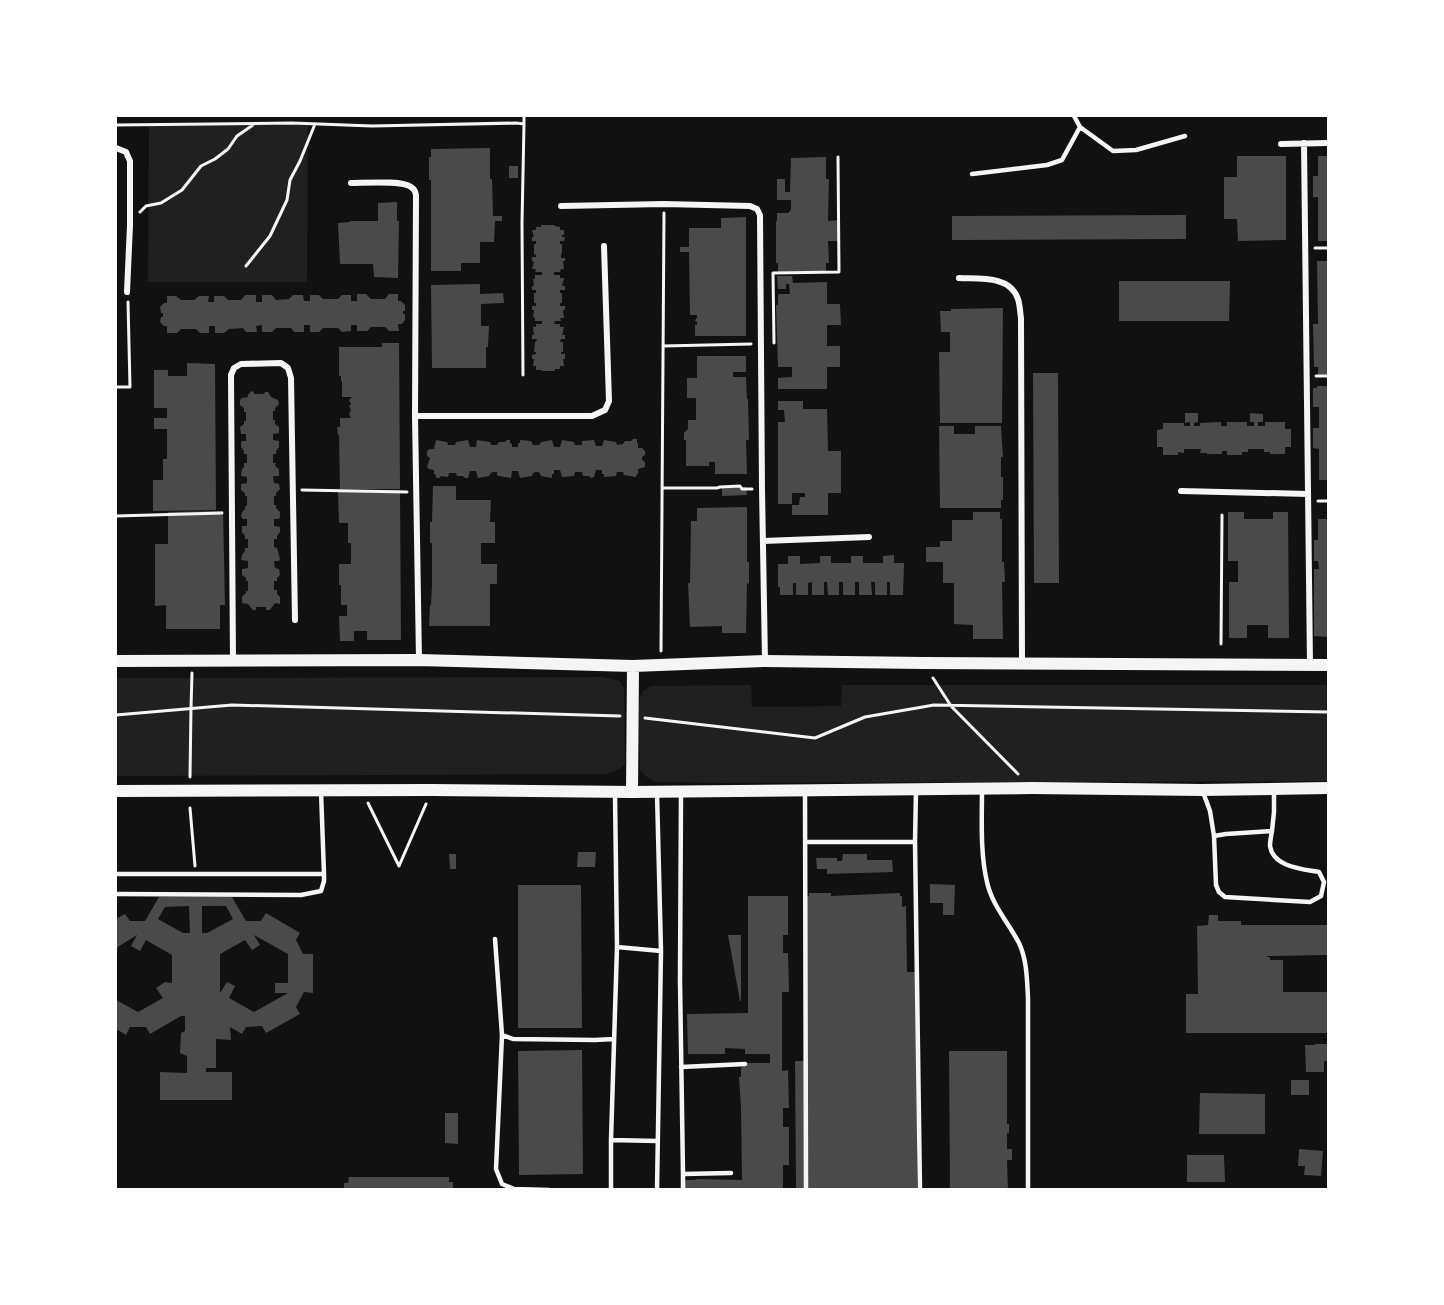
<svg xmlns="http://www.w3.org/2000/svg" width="1444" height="1305" font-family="Overpass,sans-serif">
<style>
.green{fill:#202020}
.building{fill:#4a4a4a;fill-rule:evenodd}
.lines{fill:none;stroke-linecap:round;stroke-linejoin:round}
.path{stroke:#f5f5f5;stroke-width:3}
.service{stroke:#f5f5f5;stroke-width:4.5}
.minor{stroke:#f5f5f5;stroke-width:6}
.secondary{stroke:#f5f5f5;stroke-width:12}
</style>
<rect width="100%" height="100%" fill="#111"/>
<path class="green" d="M149 124 308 125 307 282H148Z
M602 677 620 681 624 689 625 764 619 769 608 774 116 776V678Z
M751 685 752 707 841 706 842 685H1328V781L721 783 656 782 648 778 640 770 639 701 643 691 651 686Z"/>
<path class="building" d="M490 148V179H492L493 216H502V221H495L494 242H480V263H461V271H431V180H429V157H431V149Z
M1237 156H1286V240L1238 241 1237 219H1224V177H1237Z
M1318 156H1328V241H1318V197H1313V176H1318Z
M826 157V179H829L828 221 839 220V241H828L829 263H826V271L778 272V263H776V221H777V213H788L791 210V200H777V179H785V192H790L791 158Z
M509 166H518V178H509Z
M397 202V221H399L398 278 374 277 373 264H340L338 223 350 222V221H378V203Z
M1186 215V239L952 240V216Z
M746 217V336H695V325H697V322L695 321 697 317V315H690L689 252H680V247H689V228H721V218Z
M541 225H554L555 226 560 227V230H564V235H562V237H565L564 241H560V244H562V254H561V258H565V261H563L564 269H561L560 272H554V275H560V278H564L562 286H565V290H560V293H562V303H560V306H565V310H563L564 318H560L561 321H555L554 324H560V327H564L562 335H565V339H561L560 342H563V352H561V354H565V359H563L564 366H560V369H555V371H542V370H536V366H533L534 359H532V355L536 354V352H534L535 342H536L537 339H532V335H534L533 327H536V324H542V321H535V318L533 317 534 310H532V306H536V303H534V293H536V290H532V286H534L533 279H535V275H542V272H535L536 269H532L534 262 532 261V257H536V255L534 254V244H536V241H532V237H534L532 230H536V227H541Z
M1317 261H1328V375H1318V367H1314L1313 324H1318Z
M777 276H792L793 283 827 282V304H840L841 325H827V346H840V367H827V389H778V378L792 377V367H778L776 305H778V294H790L789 284H786V289H778Z
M1119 281H1230L1229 321H1119Z
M480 284V294L503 293 504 303 481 304V326H489L488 347H486V368H432L431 285Z
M357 294H366L371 299H385L389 294H398V301H401L405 305V311H403V314H405V320L402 324H398L399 331H389L385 327H371L367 331H357V325H351V331L342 332 338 328H323L319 332H310V325H304V332H294L291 328H276L272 332H262V325L256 326 257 332H246L243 328 229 329 224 333H215V326H209V333H200L196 329H181L177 333H167V326H164L160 322 161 317H163V313H161L160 307 164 303H167V296H176L181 300H194L199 296H209L208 302H214V296H224L228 300H241L245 295H256V302H262V295H272L276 300 289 299 293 295H303L304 301H310V295H319L323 299H338L342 295H351V301H357Z
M1003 308 1002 423H940L939 352H950V332H941L940 311H951V309Z
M382 343H399L400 489H340L339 435H338L337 427H340V418H351L349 414 351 410 349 406 351 404 349 400 352 397H342V381H341V376H339V347H382Z
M697 356H746V372H733V377H746L747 399H748L749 440H746L747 474H715V462H709V466H686V440H684V433L688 429V420H696V398H687V378H697Z
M187 363 215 364 216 510 153 511V480H163V459H167V429H154V418H167V408H154V370H168V376H187Z
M1033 373H1058L1059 583H1034Z
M1317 386H1328V480H1319V449L1313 448V428H1319V407H1313V388H1317Z
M251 391 254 392V394H264L265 392H268L271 397 278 400 279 404 275 408V411H273V420H275V424L279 427V433L273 434V440L279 441V447L276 451V454H273V463H276L275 466 279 469V476H273L274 483 279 484 280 489 276 493V496H274V505H276V508L280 512V517L279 519H274V526L280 527V532L277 536V539H274V547L277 548 280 559 279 561H274L275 568 279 569 280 575 277 578V581H274V590H277V594L280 597V604L275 603 270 610H266V607H256V610H253L248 604 242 603V597L246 593V591H248V581H246V578L242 575V569L248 568V561L241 560 242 555 245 551V548H248V539H245V536L242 532V526H247V519H243L241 517 242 512 245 509V506H247V496H245V493L241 490V484L247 483V477L241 476 242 469 244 467V463H247V454H244V451L241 447V443L242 441H246V434H241L240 427 244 424V421H246V412H244V408L240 405V400L242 398 248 397V395Z
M778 401H803V409H827L828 451H841V493H828V515H792V505H799L800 497H805V493H792V504H778V422H785L784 410H778Z
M1185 413H1198V422L1194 423V426H1200V423L1221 422V426H1227V422H1247V426H1254V422H1250V413L1263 414V422H1258V426H1265V422H1285V429H1291V447H1285V454H1270V452H1264V449H1248V452H1242V455H1227V451H1222V454H1207V453H1200L1201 449H1184V453L1178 452V455H1163V447H1157V430L1163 429V423H1184V426H1190V422L1185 423Z
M939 426H954V434H975V426H1001L1003 457H1001V477H1003V500H1001V508H940Z
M633 439H637V443H638V448H642L645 451V455L642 457V460L645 462V467L638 469V474H637L636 477 624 475 623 472H617L616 476 604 477V474H602V470H596L594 477 591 478 589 476H583L582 472H575L574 476 562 477 560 470H554V474H552V478L541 476 539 472H535L533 473 532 476 520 478 518 471H512L511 478 499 476 497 475V472H493L491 473 489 476 478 478 476 471H470L468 478H465L463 476H457L456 473H449L448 477 441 476 439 478H436V475L434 474V470L429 469 427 467 430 458 427 456V451L430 449H434L436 440 447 442 448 445H455L456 442 468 440 470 447H476L477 440 490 442 491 445H497L499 442H505L507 440H510V443L512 444V447H518V443H520V440L531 441 533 445H539L541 442 552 440 554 447H560L562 440 574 442 575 445H582V441L594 440 596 446H602L604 440 616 442 617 445 623 444 625 441H631Z
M433 486H456V500H491L490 522H495V543H481V564H497V584H490V626H429L430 605H431L432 585V543H430V522H432Z
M722 487H746L747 495 722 496Z
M400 490 401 640H367V631H354V641H340L339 616H347V605H341V585H339V564H351V543H348V523H339L338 491Z
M747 507V562H749V584L747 583 746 633H722V626L690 627 688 583H690L691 521H697V508Z
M223 511 225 605H220V629H166V605L155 606V544H168V512Z
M973 512H1000V519H1002V562H1004L1005 582H1002L1003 639H973V625L954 624V583H943V562H926V547H940V541H952V520H973Z
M1228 512H1244V519H1273V512H1288L1289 638H1268V625H1247V638H1229V582H1238V561H1228Z
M1318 519H1328V637L1314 636V569H1319L1318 561H1314V540H1318Z
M894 555V563H904L903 595H890V582H887V595H875V582H871L872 595H859V582H855V595H843V582H839V595H828L827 582H824V595H812V582L808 583V595H796V583H793V595H780V587H778V564H788V556H800V564L820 563V556H831V563H851V556H863V563H883V556Z
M578 852H596L595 867H577Z
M449 854H456V869H450Z
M843 854H867V860H892L893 872 827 874V869H817L816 858H837V861H842Z
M930 884 955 885 954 915H943V903H930Z
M518 885H581L582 1028H518Z
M809 893H831V896L900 893V896H902V907L906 906 907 972H917V1190H796L795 1061H804L807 896H809Z
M748 896H788V935H783V953H788L789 992H782V1071L788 1070 789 1108H783V1127H789V1165H783V1190H681V1186L686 1180H696L695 1179 742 1180 741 1108 739 1077H741V1068L747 1063H770V1054H745V1049L725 1048V1054H688L687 1014 748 1013Z
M159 897H232L246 921H261L266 913 300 933 296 940 303 954H313V993L304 992 296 1007 300 1014 266 1033 262 1026 246 1027 242 1034 230 1027 231 1040 216 1039V1068H206V1072H232V1100H160V1072L187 1073V1056L180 1053 181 1033 185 1031V1016H181L150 1034 146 1027H130L126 1035 116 1029V1000L138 1012 163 998 156 988 165 982 172 983V955L146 940 140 951 131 946 137 935 116 948V919L125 914 130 921H145ZM189 906 190 933H183L158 919 165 907ZM202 906H226L233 919 207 933H202ZM254 935 288 954V983H275V993H288L254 1012 229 998 235 986 227 982 220 993V954L245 940 252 950 260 945Z
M1209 915H1218V921H1241V925H1328V955L1267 956V957H1270V960H1283V992H1328V1033H1186V994H1198L1197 926 1208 925Z
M728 935H741V1001H740Z
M1315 1044H1328V1061H1324V1072H1306L1305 1045H1315Z
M582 1050 583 1174 519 1175 518 1051Z
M949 1051H1007V1124H1009V1133H1007V1149H1012V1160H1007L1008 1190H950Z
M1291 1080H1309V1095H1291Z
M1200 1093 1265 1094V1134H1199Z
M445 1113H458V1144L445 1143Z
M1299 1149 1323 1151 1321 1176 1304 1175 1305 1166H1298Z
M1187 1155H1224L1225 1182H1187Z
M349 1177H449V1182H453V1190H344V1183H348Z"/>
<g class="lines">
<path class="path" d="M524 116V124
M116 125 292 123 372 126 516 123 524 124 522 223 523 375
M140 212 146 206 161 203 182 190 201 166 215 159 228 149 237 136 253 125
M1315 248H1328
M246 266 270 236 287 200 290 180 300 161 315 124
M774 343 773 273 839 272 838 157
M663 346 751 344
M1316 376H1328
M116 387H130L128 302
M662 488H717L720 487 740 486 742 489H752
M302 490 407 492
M1318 501H1328
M116 516 222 513
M1221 644 1222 515
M661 651 664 213
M933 678 951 706 1018 774
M116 715 232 705 620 716
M645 718 815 738 865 717 934 705 1328 712
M190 777 191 708 192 673
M368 803 399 866
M190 808 195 866
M399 866 426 804"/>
<path class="service" d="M1074 116 1080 127 1113 151 1136 150 1185 136
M972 174 1047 165 1062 160 1080 127
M982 789C982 818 980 853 987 882 992 905 1008 922 1019 943 1027 960 1027 980 1028 998V1190
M916 790 915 842 920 1190
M1203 792 1210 811 1214 836 1226 834 1272 831 1274 812V791
M657 793 661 951 657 1190
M681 793 680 980 683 1174 731 1173
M805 793 806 1190
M1214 836 1216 885 1219 892 1225 897 1310 902 1321 896 1324 882 1319 872C1302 869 1273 867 1270 846 1270 841 1271 836 1272 831
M805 842H915
M116 874H324L321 791
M116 894 301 895 321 891 324 881V874
M495 939 502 1035 513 1039 595 1040 614 1039
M617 947 661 951
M502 1035 496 1169 502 1184 514 1189 549 1190
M681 1067 745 1064
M611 1140 657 1141
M683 1174V1190
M611 1190V1140L617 947 615 794"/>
<path class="minor" d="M1304 143 1310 665
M1281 144 1328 143
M116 148 126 152 130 161V225L127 292
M351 183C364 183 403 180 411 187 415 190 415 191 416 195L415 416 419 660
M561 206 664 204 750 206 757 209 760 215 762 489 765 661
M959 278C979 279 1010 275 1018 299 1020 305 1020 312 1021 318L1022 663
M415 416H592L605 410 609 401 604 246
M1181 491 1308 494
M763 541 869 537
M233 661 231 375 234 368 241 364 281 363 288 368 291 378 295 620"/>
<path class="secondary" d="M116 661 419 660 633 666 765 661 924 663 1328 665
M116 791 432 790 632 792 1032 788 1202 790 1328 788
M632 792 633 666"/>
</g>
<rect width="1444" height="1305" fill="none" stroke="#ffffff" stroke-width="234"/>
</svg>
